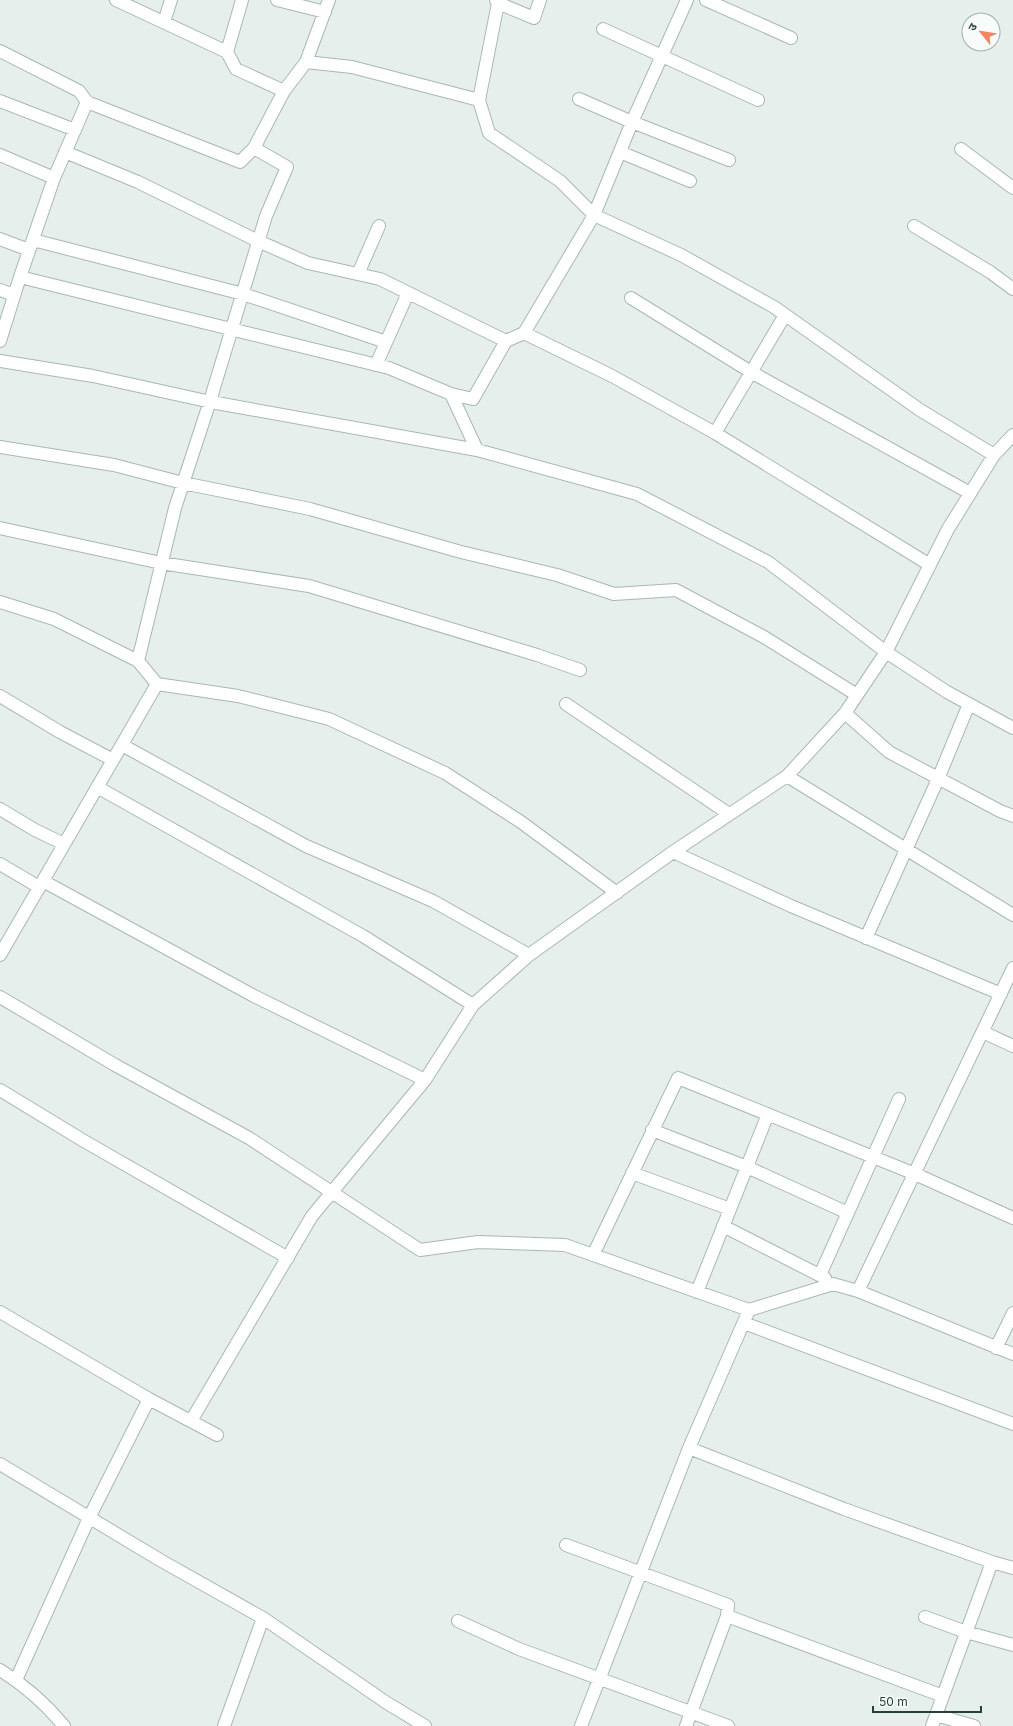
<svg xmlns="http://www.w3.org/2000/svg" width="1013" height="1726" font-family="Inter,'Noto Sans Devanagari',sans-serif">
<style>
.lines{fill:none;stroke-linecap:round;stroke-linejoin:round}
.minor-casing{stroke:#a8b8b2;stroke-width:14}
.minor{stroke:#fff;stroke-width:12}
</style>
<rect width="100%" height="100%" fill="#e6efeb"/>
<g class="lines">
<g class="minor-casing">
<path id="minor" d="M277 0 325 12
M706 0 791 38
M498 3 534 18 540 0
M164 22 171 0
M603 29 758 100
M0 51 79 91 87 102
M227 52 242 0
M306 62 329 0
M284 91 306 62 352 67 479 100 498 3 496 0
M579 99 632 122 729 160
M479 100 489 133 560 181 594 215 681 255 774 307 920 410 994 455
M0 101 75 130
M961 149 1013 188
M65 152 138 182 258 241 308 263 380 279 506 341 473 399 451 394
M620 152 690 181
M0 155 54 178 20 277
M54 178 87 102 240 162 254 148
M914 226 990 272 1013 289
M0 239 29 250
M33 240 243 294 386 342
M358 274 379 226
M0 290 14 295
M631 298 751 372 970 493
M524 333 612 376 715 433 930 565
M0 341 20 277 389 368 451 394 477 450
M506 341 524 333 594 215 632 122 687 0
M0 361 93 376 211 402 477 450 637 494 768 562 886 652 947 692 1013 728
M376 365 408 293
M715 433 785 315
M0 447 114 465 183 483 310 509 461 552 557 575 614 594 676 590 764 637 857 695
M0 528 161 563 309 586 537 655 580 670
M0 602 54 619 138 661
M157 684 238 696 329 719 445 773 521 822 617 893
M0 696 60 732 113 760
M566 704 729 814
M845 713 889 752 1000 811 1013 816
M122 745 306 846 433 901 529 955
M787 776 1013 915
M97 787 363 936 473 1005
M0 809 35 830 64 844
M673 852 791 906 1001 994
M0 864 39 887
M43 881 254 996 425 1080
M866 938 938 779 969 704
M0 955 157 684 138 661 175 508 210 401 266 216 287 167 254 148 284 91 236 69 227 52 116 0
M0 997 115 1065 249 1138 420 1250 478 1242 565 1245 749 1310 833 1284 858 1291 1013 1354
M983 1032 1013 1046
M0 1090 84 1141 288 1258
M652 1130 747 1167 848 1213
M632 1173 730 1209
M723 1226 825 1278
M593 1255 678 1078 915 1174 1013 1218
M820 1275 899 1099
M858 1291 1013 968
M697 1292 768 1114
M0 1312 149 1399 217 1435
M744 1323 1013 1424
M996 1348 1013 1313
M191 1421 312 1216 425 1080 473 1005 529 955 673 852 787 776 845 713 886 652 948 529 994 455 1013 435
M689 1448 844 1509 992 1562 932 1726
M0 1464 160 1560 263 1618 387 1703 425 1726
M566 1545 728 1605 727 1616 943 1696
M992 1562 1013 1568
M925 1617 966 1632 1013 1645
M458 1621 519 1649 728 1726
M0 1670C24 1685 46 1704 64 1726
M16 1680 89 1518 149 1399
M936 1715 974 1726
M224 1726 263 1618
M581 1726 689 1448 749 1310
M686 1726 727 1616"/>
</g>
<use href="#minor" class="minor"/>
</g>
<g transform="translate(981 32) rotate(300)"><circle r="19" fill="#f7fbf9" stroke="#a3b1ad"/>
<path d="M0-3L7 15L0 10L-7 15Z" fill="#f4845f"/>
<text y="-6" font-size="11" font-weight="bold" text-anchor="middle" fill="#24423a">उ</text>
</g>
<path d="M873 1706v6h108v-6" fill="none" stroke="#24423a" stroke-width="2"/>
<text x="879" y="1706" font-size="12" fill="#24423a" stroke="#f7fbf9" stroke-width="3" paint-order="stroke">50 m</text>
</svg>
